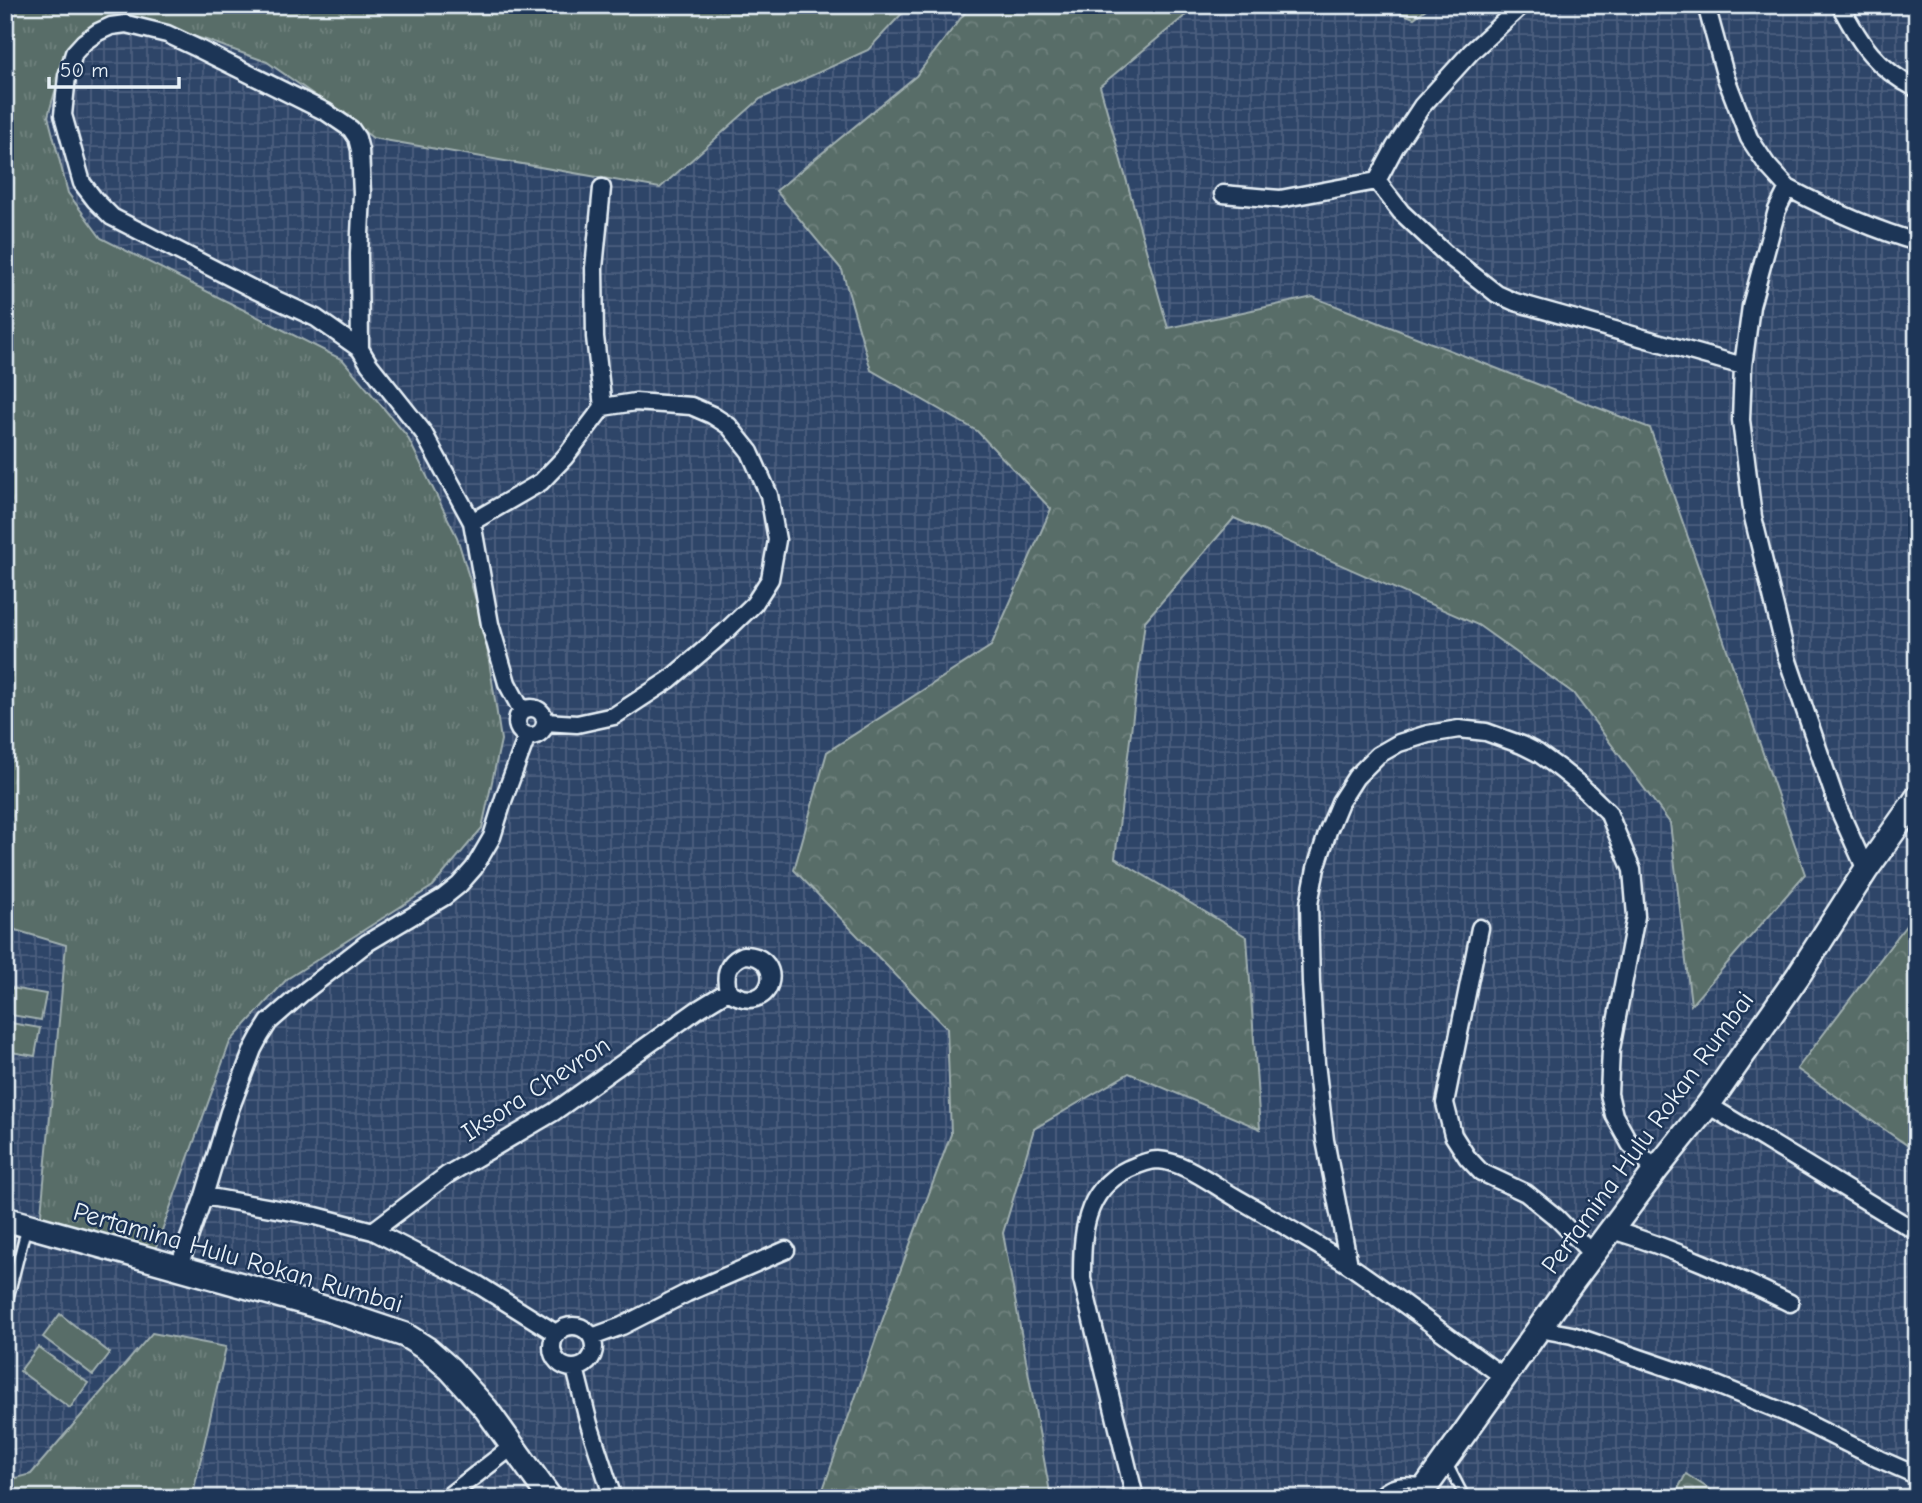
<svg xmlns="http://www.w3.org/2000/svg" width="1922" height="1503" font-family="'Comic Neue',sans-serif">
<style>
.industrial{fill:url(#industrial-grid)}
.grass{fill:url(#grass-tufts);stroke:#a0afb0;stroke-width:2}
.forest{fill:url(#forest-crowns);stroke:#a0afb0;stroke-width:2}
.pitch{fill:#586d68;stroke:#a0afb0;stroke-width:2}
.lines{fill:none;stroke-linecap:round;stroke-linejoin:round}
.lane-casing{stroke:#e8f1f8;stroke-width:13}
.street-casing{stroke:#e8f1f8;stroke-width:21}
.secondary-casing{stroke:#e8f1f8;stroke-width:28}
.lane{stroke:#1d3557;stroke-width:8}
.street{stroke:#1d3557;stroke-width:16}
.secondary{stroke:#1d3557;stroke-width:23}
.labels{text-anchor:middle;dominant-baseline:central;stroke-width:5;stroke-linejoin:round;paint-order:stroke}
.street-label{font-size:26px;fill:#e8f1f8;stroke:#1d3557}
</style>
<defs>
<pattern id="industrial-grid" width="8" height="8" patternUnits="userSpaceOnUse" patternTransform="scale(1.75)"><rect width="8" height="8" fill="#2e4468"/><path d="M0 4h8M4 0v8" fill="none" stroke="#4c5f7e"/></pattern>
<pattern id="grass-tufts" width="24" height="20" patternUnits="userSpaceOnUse" patternTransform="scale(1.75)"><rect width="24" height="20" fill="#586d68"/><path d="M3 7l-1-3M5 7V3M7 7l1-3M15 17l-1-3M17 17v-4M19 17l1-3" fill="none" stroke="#70827e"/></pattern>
<pattern id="forest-crowns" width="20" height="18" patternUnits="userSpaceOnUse" patternTransform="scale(1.75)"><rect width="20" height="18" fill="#586d68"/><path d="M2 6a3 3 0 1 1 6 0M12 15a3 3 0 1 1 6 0" fill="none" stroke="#70827e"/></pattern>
</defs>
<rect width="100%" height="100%" fill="#1d3557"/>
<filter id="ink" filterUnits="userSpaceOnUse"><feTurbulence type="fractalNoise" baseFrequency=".0143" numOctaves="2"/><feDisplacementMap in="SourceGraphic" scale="14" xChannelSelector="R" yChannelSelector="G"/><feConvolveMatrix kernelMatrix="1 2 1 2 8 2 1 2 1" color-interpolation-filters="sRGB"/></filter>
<g filter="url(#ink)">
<path class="industrial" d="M5 5H1917V1498H5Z"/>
<path class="grass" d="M5 5H910L868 50 760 99 660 188 373 138 330 106 267 62 206 40 126 17 67 50 48 116 68 193 101 238 343 360 407 436 457 537 484 627 501 740 482 828 433 886 287 979 230 1042 152 1258 40 1225 66 945 5 927Z
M152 1333 226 1347 192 1498H5V1481L31 1474Z"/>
<path class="forest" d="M971 5H1198L1100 86 1168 328 1313 297 1650 428 1805 874 1691 1005 1670 823 1573 693 1478 625 1234 518 1145 621 1115 858 1247 937 1260 1129 1129 1073 1034 1129 1003 1233 1051 1498H820L892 1293 951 1134 947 1028 794 870 827 752 991 646 1051 509 977 431 871 370 842 270 776 191 916 76Z
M1380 5H1431L1414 18Z
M1917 911V1152L1797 1069Z
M1686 1474 1723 1498H1673Z"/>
<path class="pitch" d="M5 987 46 994 41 1020 5 1014Z
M5 1022 40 1028 35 1056 5 1051Z
M60 1314 110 1353 93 1375 43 1337Z
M38 1347 88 1383 70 1408 20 1371Z"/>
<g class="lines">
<g class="lane-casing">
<path id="lane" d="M5 1255 11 1224
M5 1312 26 1229
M1447 1463 1465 1498
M1375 1498C1387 1479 1406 1482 1426 1483"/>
</g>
<g class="street-casing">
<path id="street" d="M1522 5 1471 52 1422 106 1395 147 1377 181 1401 212 1446 254 1497 294 1515 302 1743 366
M1706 5 1726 78 1749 138 1767 165 1788 188
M1840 5C1861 45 1876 68 1917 89
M602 188 594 268 595 337 603 407
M1223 194 1280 199 1377 181
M360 349 359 254 362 194 360 150 357 138 351 129 326 112 197 48 167 34 126 24 111 26 98 32 84 42 74 53 67 76 63 115 82 183 95 200 112 217 253 289 316 318 360 349 369 364 423 432 472 522 490 624 507 683 522 711
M472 522 541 482 565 457 603 407 635 402 691 406 712 415 729 426 750 452 769 495 777 540 770 579 754 604 725 632 669 680 614 716 577 724 545 722
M517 722a14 14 0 1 1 28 0a14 14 0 1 1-28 0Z
M1866 870 1839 810 1787 658 1753 517 1741 420 1743 366 1751 306 1777 210 1788 188C1830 210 1871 229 1917 242
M1480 928 1445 1103 1453 1135 1467 1157 1481 1172 1526 1193 1557 1218 1593 1255
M744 955C789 955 772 1021 728 991 724 974 727 962 744 955Z
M1708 1105 1917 1232
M204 1196 316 1216 373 1231 477 1284 557 1334
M1612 1230C1673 1248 1732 1275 1790 1303
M373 1231 447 1175 554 1112 697 1010 728 991
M1349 1265 1325 1140 1316 1063 1311 983 1309 904 1316 868 1328 831 1340 802 1356 777 1378 755 1399 743 1428 734 1459 729 1486 732 1522 745 1538 753 1559 768 1579 784 1608 812 1632 870 1636 916 1611 1049 1609 1094 1614 1115 1630 1144 1656 1170
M178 1269 204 1196 229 1112 253 1049 260 1036 269 1022 301 994 367 943 444 897 459 885 474 868 492 837 504 798 527 736
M552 1347a21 21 0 1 1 42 0a21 21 0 1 1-42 0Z
M1539 1329 1572 1335 1707 1381 1786 1413 1879 1459 1911 1473H1917
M592 1337 622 1326 687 1293 786 1250
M575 1368 589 1424 613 1498
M446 1498 513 1446
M1135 1498 1082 1279C1082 1235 1083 1191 1128 1169 1137 1165 1148 1160 1158 1160 1185 1162 1212 1184 1235 1197 1273 1219 1312 1241 1349 1265 1402 1301 1452 1340 1504 1377"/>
</g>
<g class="secondary-casing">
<path id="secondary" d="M5 1219 324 1308 405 1335 427 1349 450 1369 486 1409 550 1498
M1418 1498 1573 1281 1656 1170 1708 1105 1798 976 1866 870 1917 798"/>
</g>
<use href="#lane" class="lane"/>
<use href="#street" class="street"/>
<use href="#secondary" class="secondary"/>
</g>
</g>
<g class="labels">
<g class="street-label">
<text transform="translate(536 1089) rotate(-33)">Iksora Chevron</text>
<text transform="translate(1648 1133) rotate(-54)">Pertamina Hulu Rokan Rumbai</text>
<text transform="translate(238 1258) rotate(16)">Pertamina Hulu Rokan Rumbai</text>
</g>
</g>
<rect width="1922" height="1503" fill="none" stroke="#1d3557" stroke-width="28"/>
<rect x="14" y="14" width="1894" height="1475" fill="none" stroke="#e8f1f8" stroke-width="2.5" filter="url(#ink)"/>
<path d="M49 77v10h130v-10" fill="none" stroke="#e8f1f8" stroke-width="3.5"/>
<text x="60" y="77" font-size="21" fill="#e8f1f8" stroke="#1d3557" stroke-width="5" paint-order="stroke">50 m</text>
</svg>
